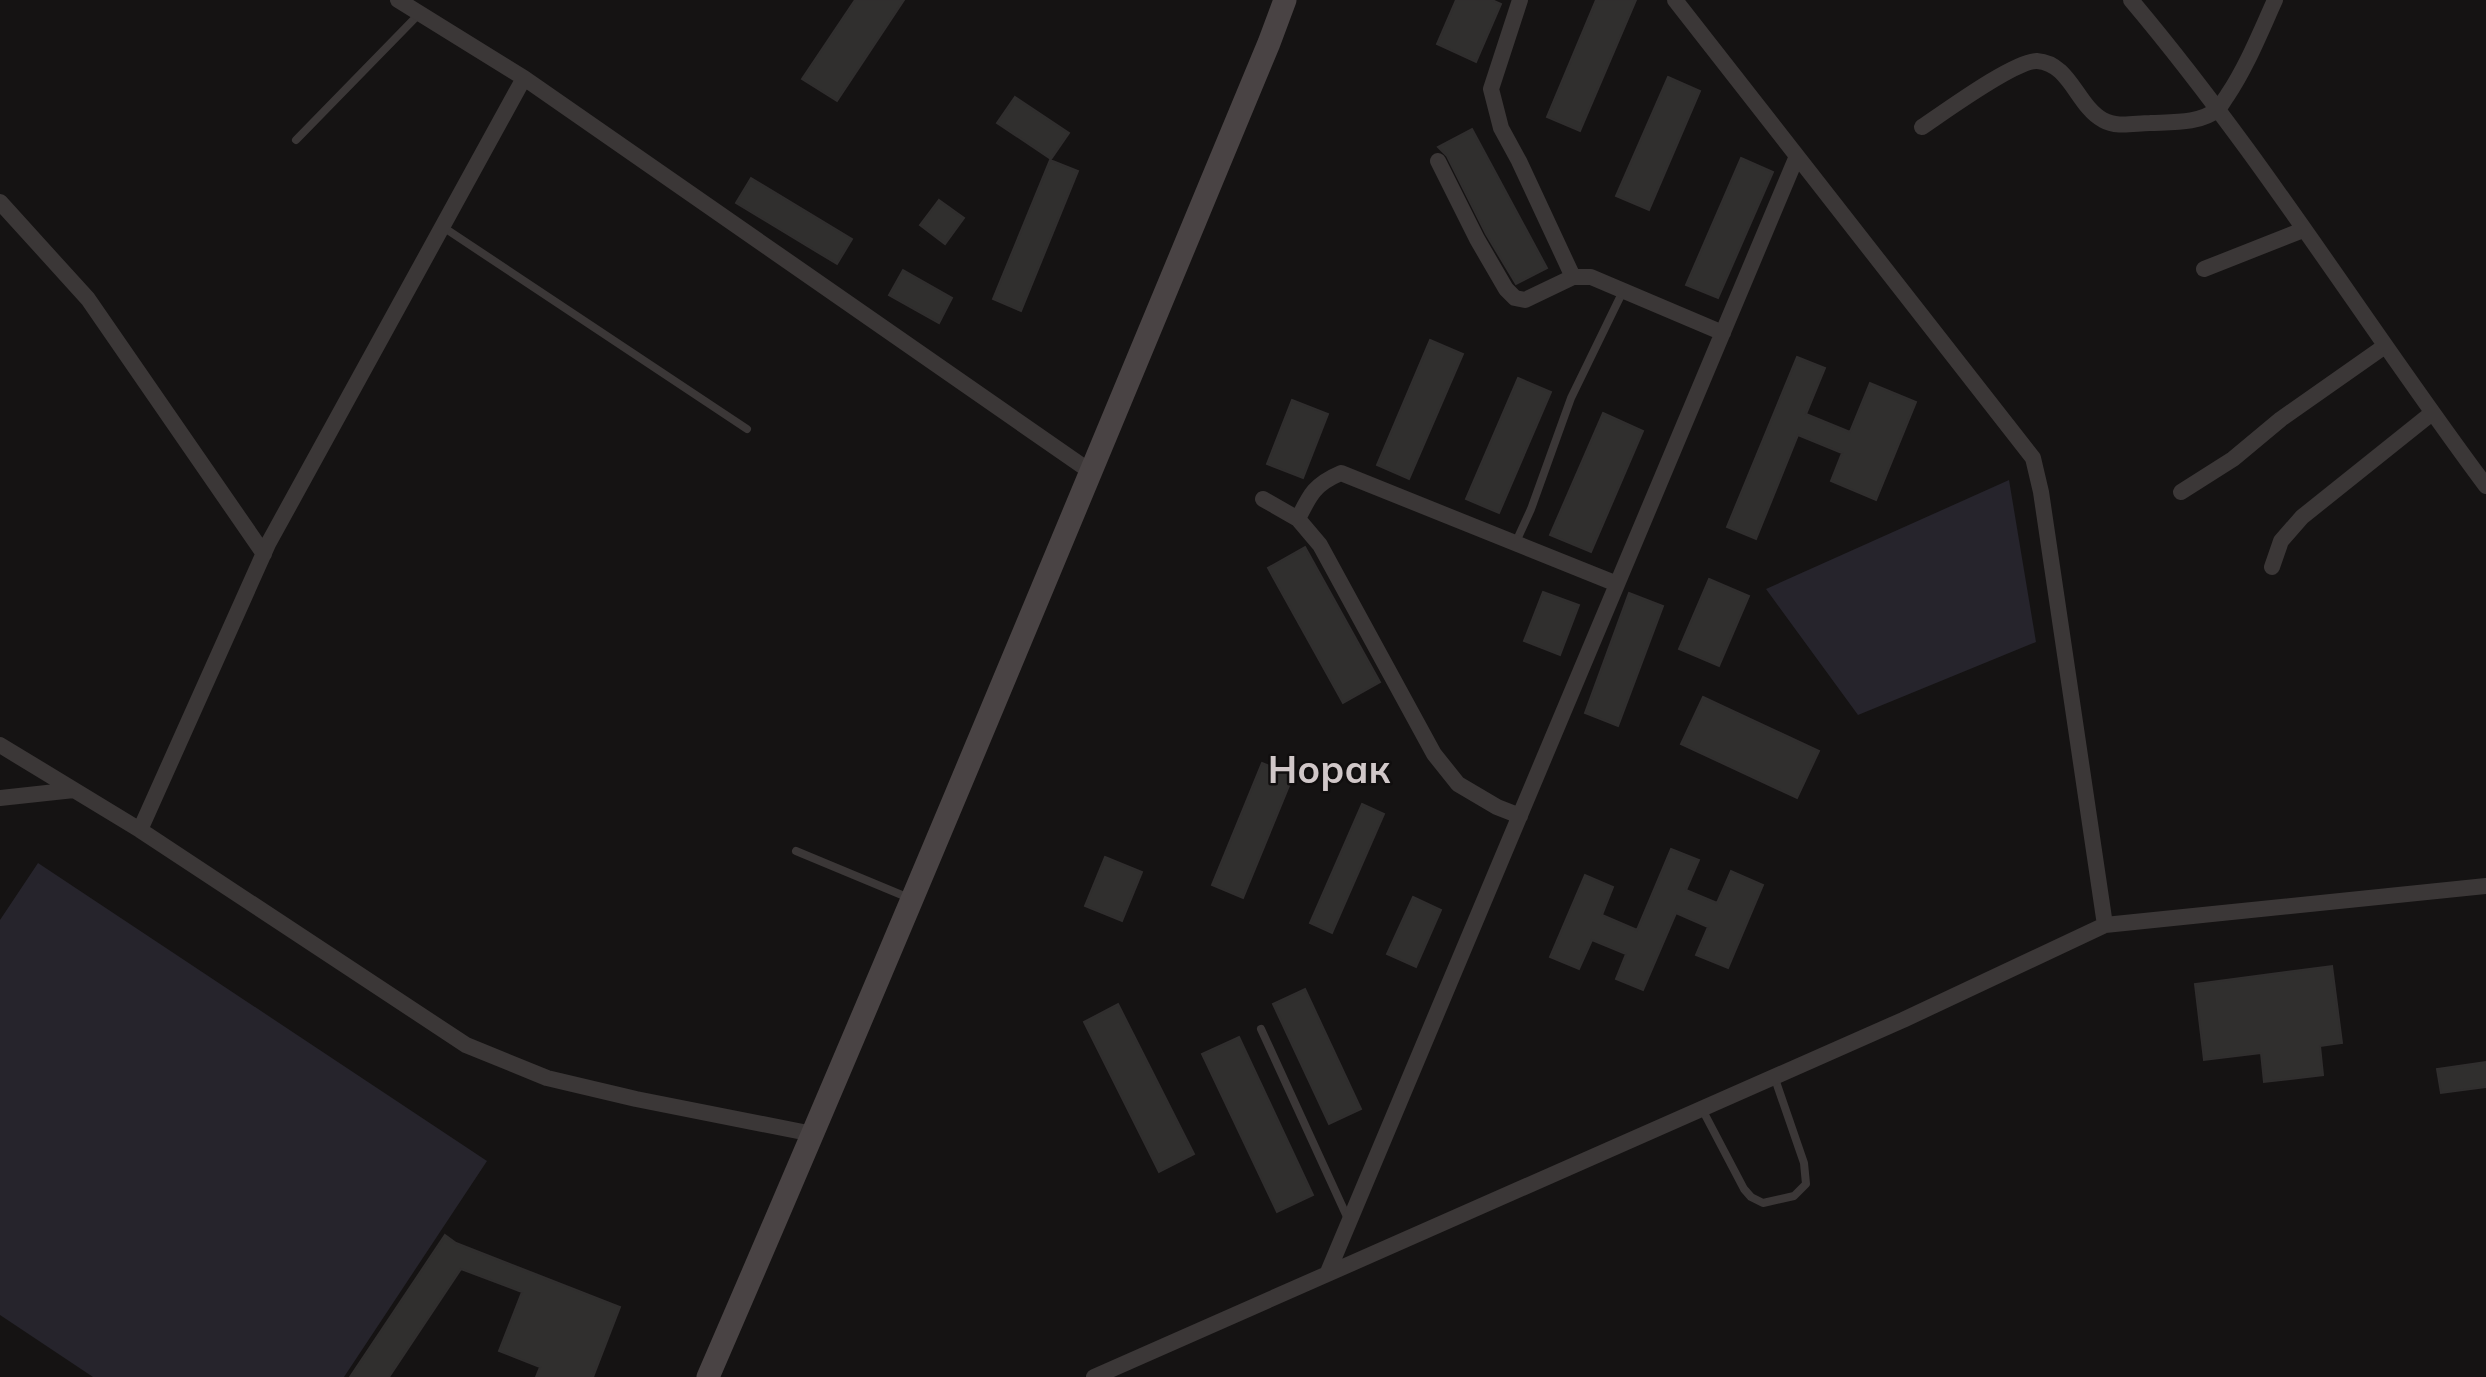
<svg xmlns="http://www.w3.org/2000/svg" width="2486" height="1377" font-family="Mulish,sans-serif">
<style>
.green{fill:#26242c}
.building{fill:#302f2e;stroke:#302e2e;stroke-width:2}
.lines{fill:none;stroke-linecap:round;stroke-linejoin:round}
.service{stroke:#3b3737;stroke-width:8}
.minor{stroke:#3b3737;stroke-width:16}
.secondary{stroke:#494344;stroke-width:23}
.labels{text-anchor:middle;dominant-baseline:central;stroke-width:5;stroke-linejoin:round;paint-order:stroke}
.town-label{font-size:38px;font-weight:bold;fill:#d0c7c8;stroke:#100e0e}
</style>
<rect width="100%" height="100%" fill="#151313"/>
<path class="green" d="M2009 480 2036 642 1858 715 1766 589Z
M38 863 487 1161 344 1377H93L0 1315V920Z"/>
<path class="building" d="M855 0H904L837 101 802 79Z
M1456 0H1492L1501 4 1476 62 1437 44Z
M1596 0H1636L1580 131 1547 117Z
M1668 77 1700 91 1649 210 1616 196Z
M1015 97 1069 133 1051 159 997 123Z
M1472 129 1547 268 1516 284 1486 234 1447 156 1438 147Z
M1741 158 1773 172 1718 298 1686 285Z
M1050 160 1078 171 1021 311 993 299Z
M751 178 852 239 837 264 736 203Z
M939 200 964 218 945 244 920 225Z
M903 270 952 298 939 323 889 295Z
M1430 340 1463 354 1409 479 1377 465Z
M1797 357 1825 368 1806 414 1850 432 1870 383 1916 402 1876 500 1831 481 1842 453 1798 435 1756 539 1727 527Z
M1518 378 1551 392 1499 513 1466 499Z
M1292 400 1328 414 1303 478 1267 464Z
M1603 413 1643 431 1591 552 1550 535Z
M1305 547 1380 682 1343 703 1268 568Z
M1709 579 1749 596 1719 666 1679 649Z
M1543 592 1579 605 1560 655 1524 641Z
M1629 593 1663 606 1618 726 1585 713Z
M1703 697 1819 751 1797 798 1681 744Z
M1262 763 1293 776 1243 898 1212 885Z
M1362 804 1384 814 1332 933 1310 923Z
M1671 849 1699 860 1686 890 1717 903 1731 871 1763 885 1728 968 1696 955 1708 927 1676 913 1643 990 1616 979 1626 954 1592 940 1579 969 1550 957 1585 875 1613 887 1602 915 1637 930Z
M1105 857 1142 872 1122 921 1085 906Z
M1413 897 1441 910 1416 967 1387 954Z
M2332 966 2342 1043 2320 1046 2323 1075 2264 1082 2261 1053 2204 1060 2195 984Z
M1305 989 1361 1109 1329 1124 1273 1004Z
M1118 1004 1194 1154 1159 1172 1084 1022Z
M1239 1037 1313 1195 1277 1212 1202 1054Z
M2486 1062V1087L2441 1093 2437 1069Z
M445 1235 456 1243 620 1307 593 1377H536L540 1367 499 1351 522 1292 461 1269 389 1377H350Z"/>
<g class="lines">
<path class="service" d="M296 140 420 13
M443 227 747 429
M1515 544 1531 509 1571 398 1624 289
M796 851 909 898
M1261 1029 1349 1221
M1702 1109 1744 1189 1751 1197 1763 1203 1794 1196 1806 1184 1804 1163 1774 1076"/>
<path class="minor" d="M398 0 524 78
M1520 0 1491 89 1501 128 1519 161 1573 277
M1675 0 2033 458 2041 492 2105 925
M2131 0C2260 153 2366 325 2486 486
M1922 127C1943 113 2015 60 2037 61 2070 63 2077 106 2103 120 2117 128 2135 123 2150 123 2172 122 2200 124 2218 109 2221 106 2224 100 2227 96 2247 66 2260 33 2275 0
M1438 161 1477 239 1506 289 1515 298 1525 300 1573 277H1591L1723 333
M0 202 88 299 264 554
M2204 269 2303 230
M2181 492 2233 459 2281 419 2385 346
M1263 499 1298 519 1320 545 1434 754 1458 784 1497 807 1520 816
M1298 519C1310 494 1315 484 1341 473L1617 584
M2272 567 2281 541 2302 517 2432 413
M0 745 140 830 466 1045 547 1078 636 1099 813 1134
M0 798 74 790
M140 830 268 544 524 78 1091 472
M1328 1272 1797 156
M1094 1377 1903 1020 2105 925 2486 886"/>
<path class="secondary" d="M708 1377C900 934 1084 488 1269 43L1285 0"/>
</g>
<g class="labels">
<g class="town-label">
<text x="1329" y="769">Норак</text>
</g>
</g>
</svg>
